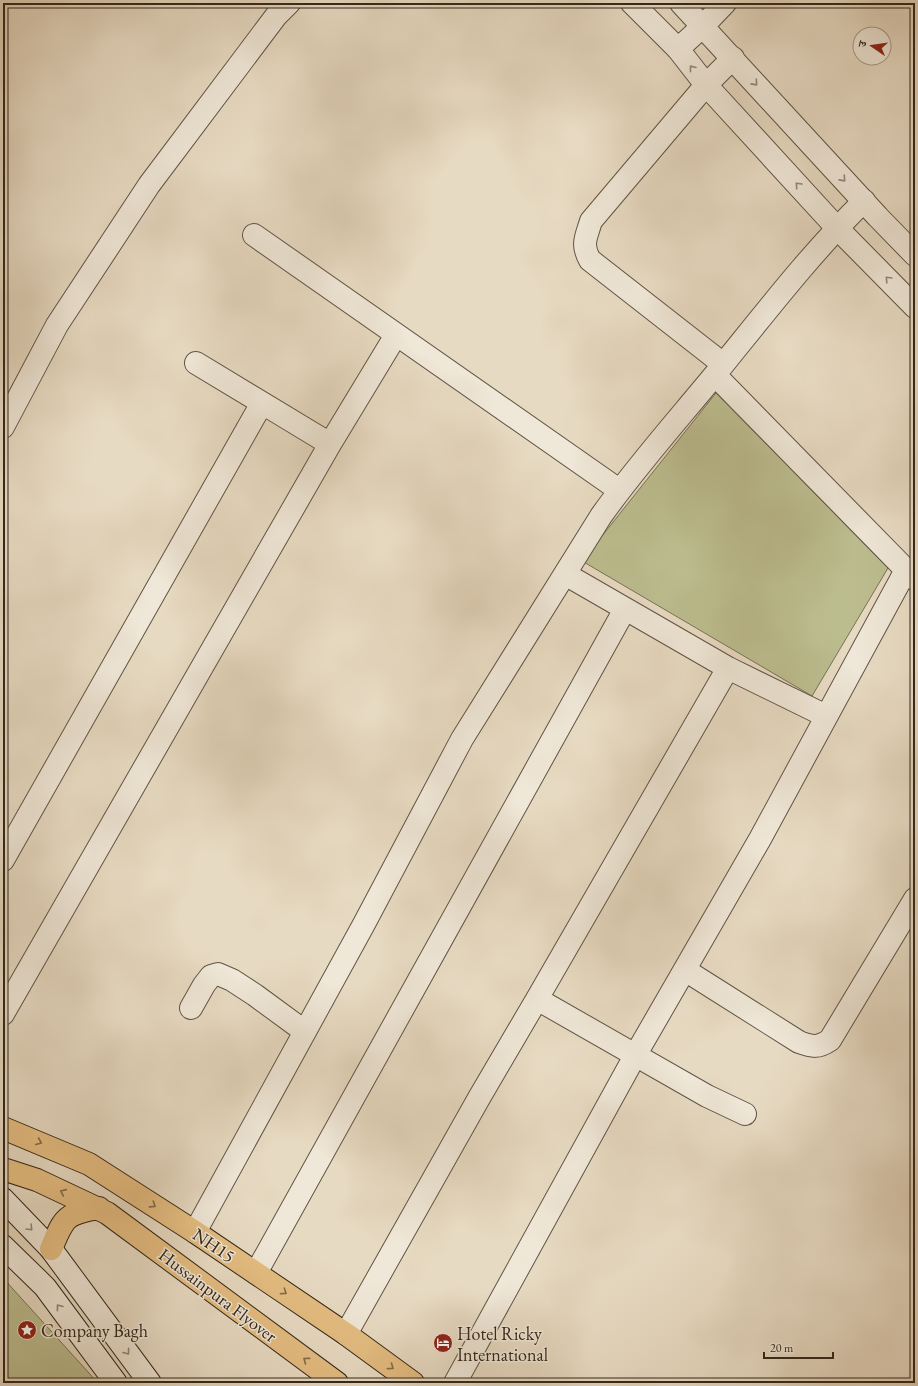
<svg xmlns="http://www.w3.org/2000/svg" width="918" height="1386" font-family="'EB Garamond','Noto Serif Devanagari',serif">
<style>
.green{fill:#bcbd8f;stroke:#787255}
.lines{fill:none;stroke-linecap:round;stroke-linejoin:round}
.minor-casing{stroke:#605445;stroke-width:24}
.tertiary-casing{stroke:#605445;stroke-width:24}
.secondary-casing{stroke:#33281b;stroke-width:24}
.primary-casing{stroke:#33281b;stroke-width:24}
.minor{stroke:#efe7d7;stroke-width:22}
.tertiary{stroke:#efe7d7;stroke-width:22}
.secondary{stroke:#efe7d7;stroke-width:22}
.primary{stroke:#e4bd81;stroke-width:22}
.oneway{stroke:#918879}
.oneway2{stroke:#836b49}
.labels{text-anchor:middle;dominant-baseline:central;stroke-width:3;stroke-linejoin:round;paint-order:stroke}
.street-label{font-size:18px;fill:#33281b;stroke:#efe7d7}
.poi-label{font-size:18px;fill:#33281b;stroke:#efe7d7;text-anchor:start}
</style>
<rect width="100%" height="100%" fill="#e7dac2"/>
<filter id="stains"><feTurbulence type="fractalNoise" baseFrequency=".005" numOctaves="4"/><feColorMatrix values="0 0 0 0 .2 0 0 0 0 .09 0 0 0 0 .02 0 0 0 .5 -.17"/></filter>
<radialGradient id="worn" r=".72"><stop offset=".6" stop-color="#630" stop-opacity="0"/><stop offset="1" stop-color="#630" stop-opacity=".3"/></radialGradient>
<path class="green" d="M716 393 888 568 812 696 582 561Z
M3 1278 98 1383H3Z"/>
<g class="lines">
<g class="minor-casing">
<path id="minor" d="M678 49 703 26 725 3
M254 235 619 490
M196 363 330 444
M723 364 590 260C581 244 586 238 591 221L706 85 733 58
M715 375 915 579
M3 427 57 325 149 185 276 16 289 3
M565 574 728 668 826 716
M3 860 262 403
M685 970 799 1042C813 1047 818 1048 830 1040L915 899
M537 999 707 1096 745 1114
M191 1008 204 985 211 976 218 974 232 980 255 995 304 1031
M3 1014 330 444 396 335
M195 1232 364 924 462 739 601 516C635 468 675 423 713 377 762 317 809 255 864 201
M256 1273 625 609
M346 1334 479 1098 537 999 728 668
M455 1383 636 1054 760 839 906 570"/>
</g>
<g class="tertiary-casing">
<path id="tertiary" d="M632 3 678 49 706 85 837 228 915 307
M681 3 878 217 915 255"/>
</g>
<g class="secondary-casing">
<path id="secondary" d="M3 1199 51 1249 150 1383
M3 1246 45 1287 116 1383"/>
</g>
<g class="primary-casing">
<path id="primary" d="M3 1128 89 1164 195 1232 346 1334 413 1383
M3 1169 37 1180 107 1213 337 1383
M51 1249C64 1218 64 1214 99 1208"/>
</g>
<use href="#minor" class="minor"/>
<use href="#tertiary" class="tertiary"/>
<use href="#secondary" class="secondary"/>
<use href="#primary" class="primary"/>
</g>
<defs><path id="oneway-chevron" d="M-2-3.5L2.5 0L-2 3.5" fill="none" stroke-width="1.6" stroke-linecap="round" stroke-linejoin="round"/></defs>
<g class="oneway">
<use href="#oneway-chevron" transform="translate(692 68) rotate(-128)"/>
<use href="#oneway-chevron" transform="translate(755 83) rotate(48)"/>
<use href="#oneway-chevron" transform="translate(843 179) rotate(48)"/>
<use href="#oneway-chevron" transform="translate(798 185) rotate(-133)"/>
<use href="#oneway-chevron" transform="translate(888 279) rotate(-134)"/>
<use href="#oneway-chevron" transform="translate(30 1228) rotate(46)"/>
<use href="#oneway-chevron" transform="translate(59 1307) rotate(-127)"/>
<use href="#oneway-chevron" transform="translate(127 1352) rotate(53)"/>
</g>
<g class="oneway2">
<use href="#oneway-chevron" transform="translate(39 1142) rotate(23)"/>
<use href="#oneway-chevron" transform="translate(63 1192) rotate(-156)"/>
<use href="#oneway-chevron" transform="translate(153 1205) rotate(33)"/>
<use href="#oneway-chevron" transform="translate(284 1292) rotate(34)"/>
<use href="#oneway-chevron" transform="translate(306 1360) rotate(-143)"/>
<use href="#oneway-chevron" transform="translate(391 1367) rotate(36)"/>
</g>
<defs>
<g id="sight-disc" transform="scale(1)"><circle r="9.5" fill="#8f2418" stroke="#efe7d7"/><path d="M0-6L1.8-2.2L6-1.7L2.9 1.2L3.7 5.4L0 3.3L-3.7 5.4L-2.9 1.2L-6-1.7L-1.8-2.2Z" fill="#fff"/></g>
<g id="hotel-disc" transform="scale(1)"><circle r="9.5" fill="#8f2418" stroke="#efe7d7"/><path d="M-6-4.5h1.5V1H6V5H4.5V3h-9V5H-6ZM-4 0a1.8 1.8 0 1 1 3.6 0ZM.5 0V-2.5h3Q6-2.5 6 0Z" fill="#fff"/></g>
</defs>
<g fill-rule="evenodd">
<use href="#sight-disc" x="27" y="1330"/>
<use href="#hotel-disc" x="443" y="1343"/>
</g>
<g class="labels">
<g class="street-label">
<text transform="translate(214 1245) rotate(34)">NH15</text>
<text transform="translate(218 1295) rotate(37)">Hussainpura Flyover</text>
</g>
<g class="poi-label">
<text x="41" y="1330">Company Bagh</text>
<text x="457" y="1333">Hotel Ricky<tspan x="457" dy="21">International</tspan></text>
</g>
</g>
<rect width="918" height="1386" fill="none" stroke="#e7dac2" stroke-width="16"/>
<rect x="4" y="4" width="910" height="1378" fill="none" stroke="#33281b" stroke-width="2"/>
<rect x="8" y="8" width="902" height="1370" fill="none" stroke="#33281b"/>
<g transform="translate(872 46) rotate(283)"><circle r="19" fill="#efe7d7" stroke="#a49b8c"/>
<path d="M0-3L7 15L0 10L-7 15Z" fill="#8f2418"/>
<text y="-6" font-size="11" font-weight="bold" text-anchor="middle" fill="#33281b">उ</text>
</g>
<path d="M764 1352v6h69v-6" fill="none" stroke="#33281b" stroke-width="2"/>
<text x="770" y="1352" font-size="12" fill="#33281b" stroke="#efe7d7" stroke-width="3" paint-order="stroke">20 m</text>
<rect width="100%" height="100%" filter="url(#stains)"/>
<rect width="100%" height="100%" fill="url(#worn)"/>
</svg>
